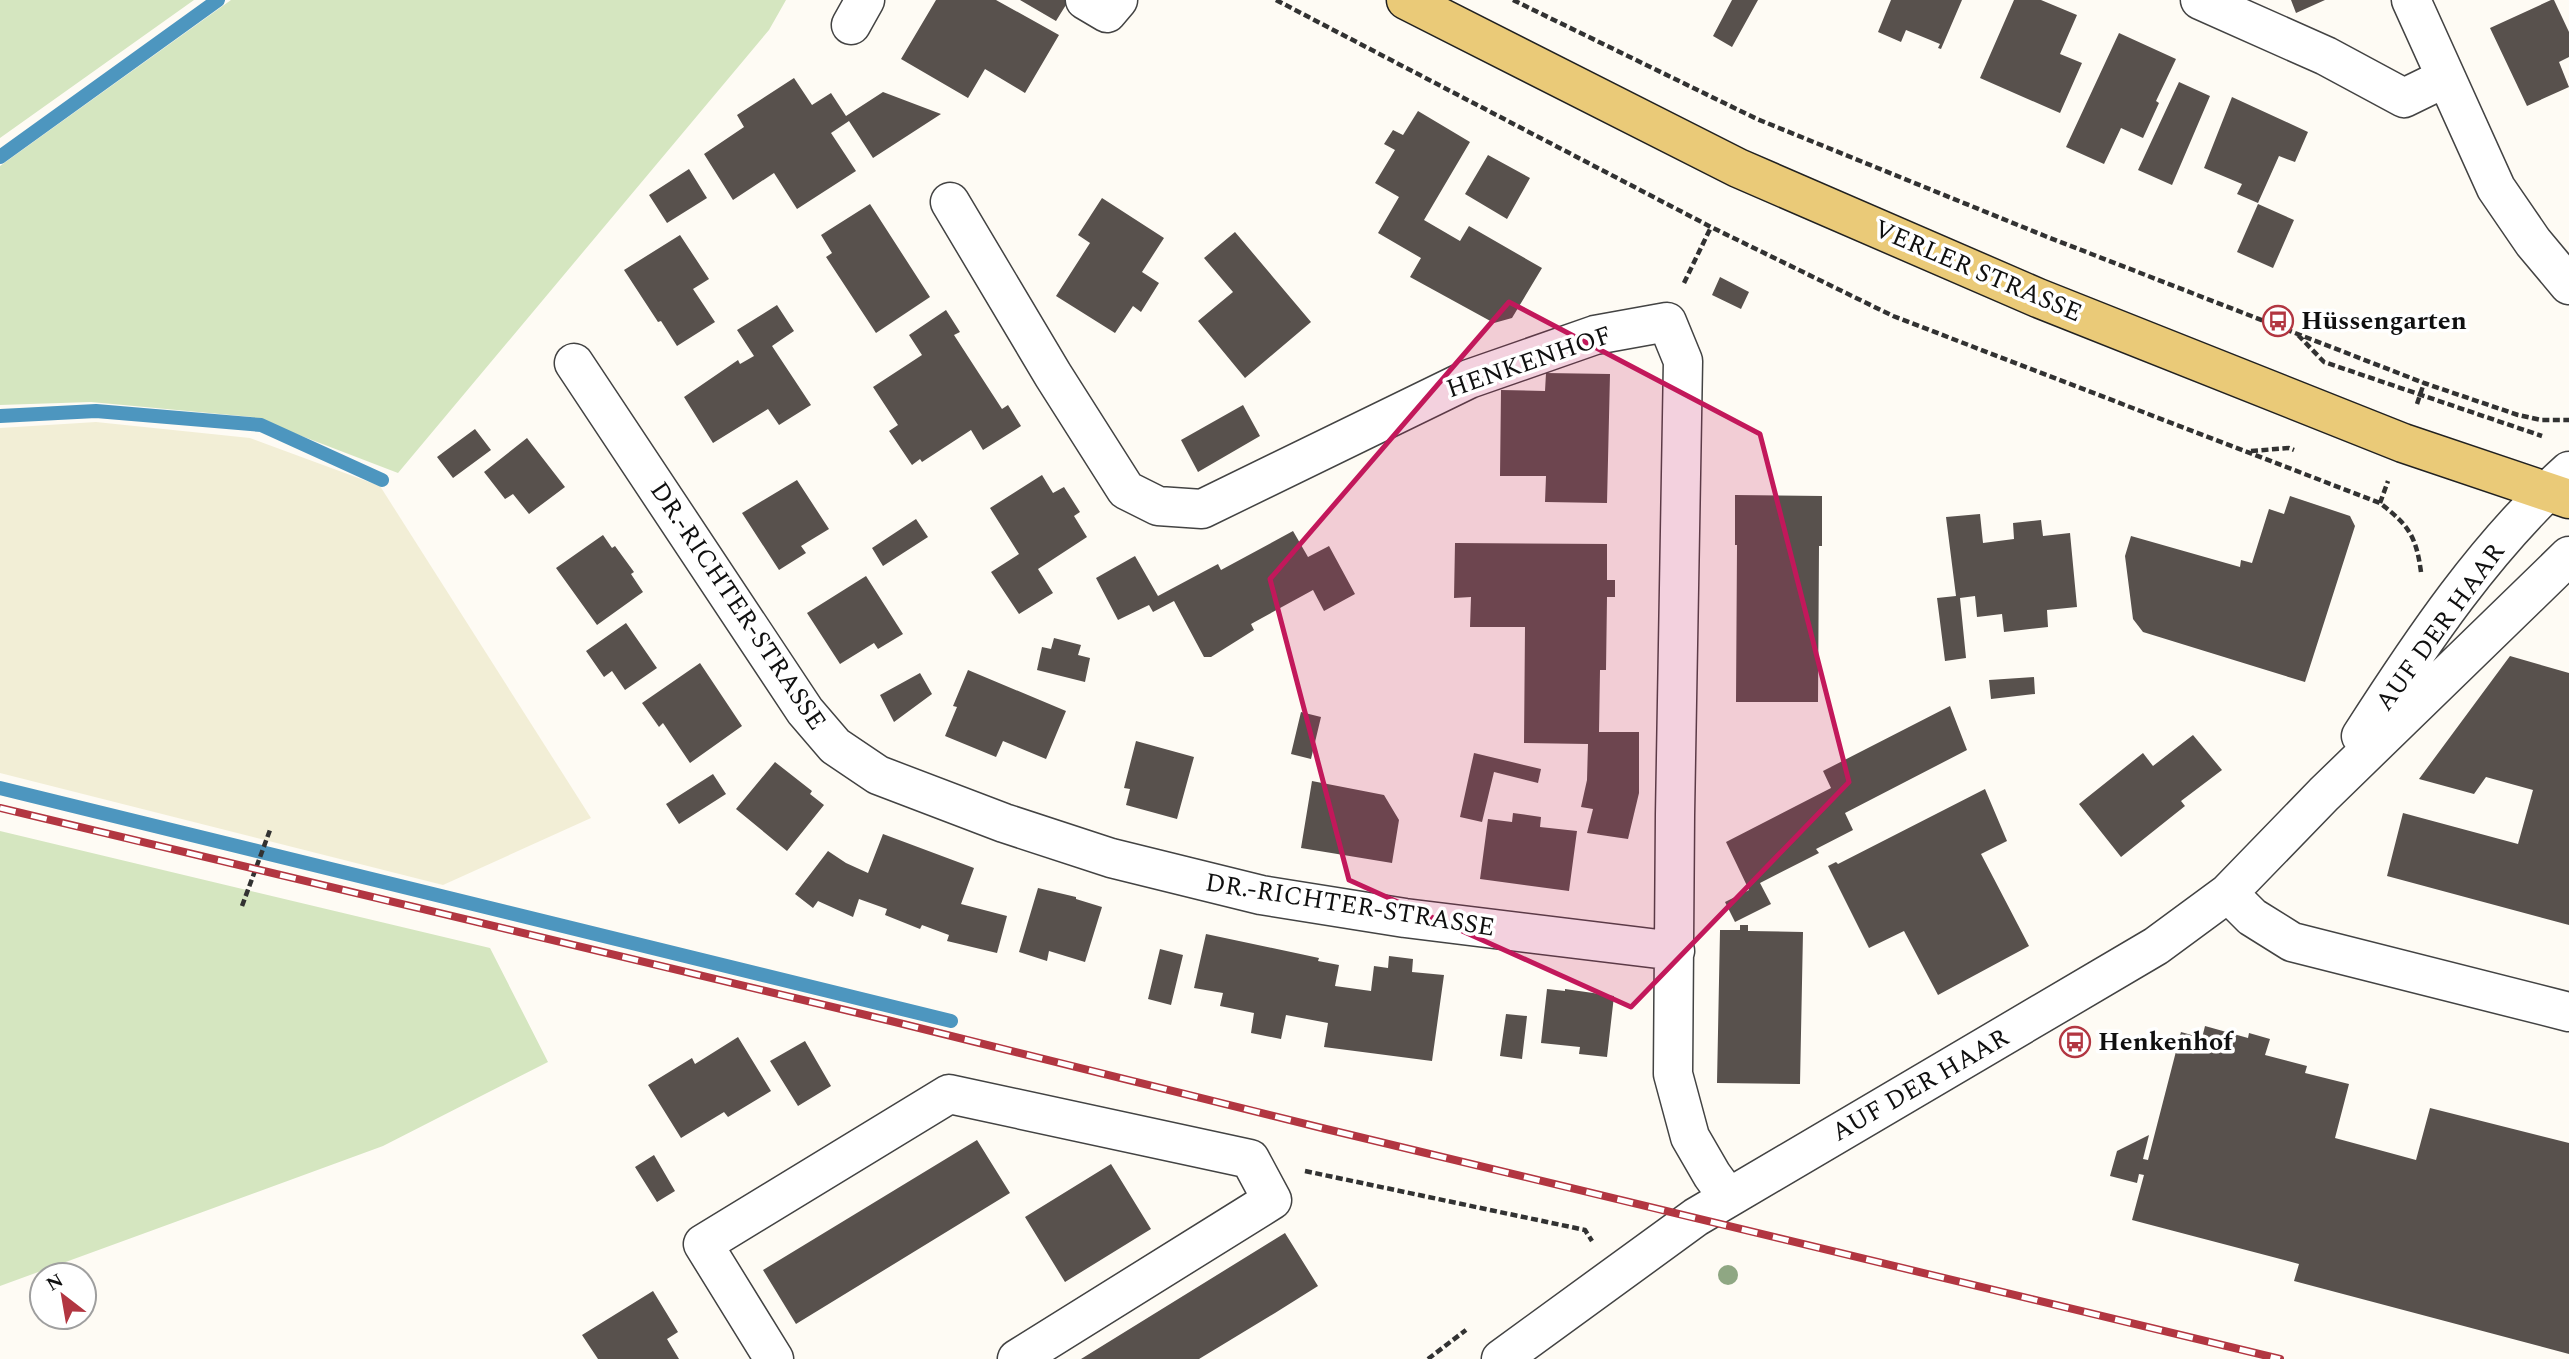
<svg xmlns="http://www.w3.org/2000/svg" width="2569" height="1359" font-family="Spectral,serif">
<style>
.farmland{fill:#f2eed6}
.green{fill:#d5e6c0}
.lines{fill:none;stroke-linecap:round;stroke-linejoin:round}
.stream{stroke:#4d96bf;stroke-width:14}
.building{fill:#58514d}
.minor-casing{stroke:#434343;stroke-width:41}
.major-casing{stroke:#212121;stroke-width:41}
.path{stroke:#323232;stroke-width:4.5;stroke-dasharray:7 3.5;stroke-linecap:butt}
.minor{stroke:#fff;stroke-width:38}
.major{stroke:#eaca78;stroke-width:38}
.rail-casing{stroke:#b23641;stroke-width:8}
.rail{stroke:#fff;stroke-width:5;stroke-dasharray:16;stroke-linecap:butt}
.tree{fill:#8fa783}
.marked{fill:#c2185b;fill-opacity:0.2;stroke:#c2185b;stroke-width:5;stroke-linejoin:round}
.labels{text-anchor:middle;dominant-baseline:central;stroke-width:7;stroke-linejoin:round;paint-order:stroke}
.street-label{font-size:26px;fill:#101010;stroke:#fff}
.poi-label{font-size:26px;font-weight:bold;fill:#101010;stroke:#fff;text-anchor:start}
</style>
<rect width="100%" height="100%" fill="#fefbf4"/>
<path class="farmland" d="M96 422 250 438 380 486 591 818 443 885 0 773V428Z"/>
<path class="green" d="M0 0H194L0 138Z
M231 0H786L769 30 398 473 252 417 91 402 0 405V166Z
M0 831 490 948 548 1062 383 1146 0 1286Z"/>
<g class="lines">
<path class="stream" d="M0 157 218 0
M0 416 96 411 261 425 382 480
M0 788 951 1021"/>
</g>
<path class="building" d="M936 0H996L1059 35 1025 93 985 69 968 98 901 59Z
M1020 0H1069L1056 21Z
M1732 0H1758L1732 47 1713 36Z
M1891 0H1962L1941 49 1938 48 1940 44 1906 30 1901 42 1878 32Z
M2014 0H2041L2077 15 2060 54 2082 63 2060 113 1980 78Z
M2291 0H2325L2296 13Z
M2551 0H2554L2569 32V57L2559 62 2569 87 2527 106 2490 28Z
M2119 33 2176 59 2156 101 2159 103 2143 138 2121 128 2104 164 2066 147Z
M794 78 812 105 831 93 846 116 883 92 941 114 873 158 849 121 831 133 856 171 797 209 774 173 733 200 704 154 744 127 737 115Z
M2179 82 2210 96 2172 185 2138 170Z
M2232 97 2308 132 2295 162 2279 156 2258 203 2237 194 2242 184 2204 168Z
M1418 111 1470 142 1424 220 1460 241 1469 226 1542 268 1512 318 1494 323 1410 277 1421 258 1378 233 1399 197 1375 183 1395 150 1384 144 1393 130 1403 135Z
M1488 155 1530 178 1507 219 1465 194Z
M689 169 707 198 667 223 649 195Z
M1102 198 1164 238 1142 272 1159 283 1141 312 1133 306 1115 333 1056 296 1090 243 1078 235Z
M870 204 930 297 876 333 826 257 832 253 821 235Z
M2258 204 2294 220 2273 268 2237 252Z
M1235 232 1311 322 1245 378 1198 321 1233 292 1204 258Z
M680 235 709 279 693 289 715 322 677 346 661 321 658 322 624 270Z
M1720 277 1749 292 1741 309 1712 295Z
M777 305 794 331 772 346 811 405 779 425 768 409 713 443 684 397 738 360 740 364 754 356 737 330Z
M946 310 960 332 954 335 1002 409 1008 405 1021 426 983 450 971 430 922 462 920 459 912 465 889 431 898 425 873 387 922 355 909 335Z
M1546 373 1610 374 1607 503 1545 502 1546 476H1500L1501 390 1545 391Z
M1243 405 1260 436 1198 472 1181 440Z
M475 429 491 450 453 478 437 457Z
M527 438 565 487 529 514 513 494 505 499 484 472Z
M1042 475 1053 493 1064 487 1080 512 1074 516 1087 537 1038 569 1053 593 1019 614 991 572 1019 554 990 508Z
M797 480 829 529 801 546 806 553 779 570 742 513Z
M1735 495 1822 496V546H1819L1818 702H1736L1737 545H1735Z
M2290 496 2350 516 2355 526 2305 682 2143 632 2133 619 2125 556 2131 536 2240 567 2241 560 2252 563 2269 509 2284 514Z
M1980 514 1983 543 2014 539 2013 523 2041 520 2043 536 2070 533 2077 607 2047 610 2048 627 2004 632 2002 614 1977 617 1975 596 1960 598 1966 658 1945 661 1937 598 1956 596 1946 517Z
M916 519 928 537 883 566 872 548Z
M1293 531 1308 557 1329 546 1355 594 1324 611 1313 590 1251 624 1254 630 1211 657H1204L1174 601 1153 612 1149 605 1118 620 1096 578 1135 556 1158 596 1218 564 1221 570Z
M603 535 612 548 615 546 634 572 631 574 643 592 597 625 556 568Z
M1455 543 1607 544V580H1615V597H1607L1606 670H1600L1599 732H1639V793L1628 839 1587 833 1593 809 1581 807 1587 780 1588 744 1524 743 1525 627H1470L1471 597 1454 598Z
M866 576 903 634 878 649 874 643 840 664 807 613Z
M626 623 657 668 625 690 612 671 604 677 586 651Z
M1054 638 1081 645 1078 655 1090 658 1085 682 1037 670 1042 647 1051 649Z
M2510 656 2569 673V925L2387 876 2403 813 2518 844 2533 790 2486 777 2474 794 2419 779Z
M700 663 742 726 690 763 663 723 659 727 642 703Z
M968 670 1066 711 1046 759 1003 741 996 757 945 736 957 707 953 706Z
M920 673 932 694 894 722 880 695Z
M2034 677 2035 694 1991 699 1989 680Z
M1950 706 1967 750 1845 813 1853 830 1816 849 1819 853 1760 883 1771 904 1735 922 1725 902 1749 890 1726 842 1831 788 1823 771Z
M1301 712 1321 717 1311 759 1291 754Z
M2193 735 2222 770 2181 801 2185 806 2121 857 2079 804 2143 753 2153 766Z
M1136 741 1194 757 1177 819 1126 805 1130 789 1124 788Z
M1474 753 1541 769 1538 783 1494 772 1482 822 1460 817Z
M775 762 812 791 810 794 824 805 787 851 736 809Z
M713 774 726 794 679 824 666 804Z
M1312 781 1384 795 1399 820 1392 863 1301 848Z
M1985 789 2007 841 1981 854 2029 946 1938 995 1904 931 1869 948 1828 866 1836 862 1838 864Z
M1513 813 1541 817 1540 827 1577 831 1569 891 1480 879 1488 819 1512 822Z
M883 834 974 868 961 904 1007 916 997 953 947 941 949 935 922 925 920 929 885 915 887 909 859 899 853 917 818 901 813 908 795 894 828 851 846 863 868 873Z
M1038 888 1076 897V899L1102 907 1085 962 1049 951 1047 961 1019 952Z
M1740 925H1748V931L1803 932 1800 1084 1717 1083 1720 930H1740Z
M1206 934 1319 958 1318 961 1339 965 1335 986 1371 991 1374 966 1388 968 1389 956 1413 959 1412 972 1444 975 1432 1061 1324 1047 1328 1023 1286 1015 1281 1039 1251 1033 1254 1013 1220 1006 1223 993 1194 988Z
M1160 949 1183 955 1171 1005 1148 999Z
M1547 989 1565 991V989L1614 996 1607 1057 1579 1054 1580 1047 1541 1043Z
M1506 1014 1527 1016 1522 1059 1500 1056Z
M2205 1026 2248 1038 2249 1033 2270 1039 2265 1055 2307 1066 2305 1073 2349 1084 2335 1138 2416 1160 2430 1108 2569 1143V1354L2294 1281 2299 1264 2132 1220 2144 1175 2139 1174 2137 1183 2110 1176 2117 1151 2149 1135 2143 1159 2148 1160 2181 1032 2202 1038Z
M738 1037 771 1091 728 1117 724 1112 681 1138 648 1085 692 1058 695 1064Z
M805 1041 831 1086 798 1106 770 1061Z
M977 1140 1010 1193 796 1324 763 1270Z
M654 1155 675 1191 657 1202 635 1167Z
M1111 1164 1151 1229 1065 1282 1025 1217Z
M1285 1233 1318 1286 1275 1313 1199 1359H1081Z
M653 1291 678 1332 667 1339 679 1359H598L582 1335Z"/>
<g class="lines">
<g class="minor-casing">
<path id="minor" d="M1085 0 1107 13 1118 0
M2200 0 2326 56 2404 98 2445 78
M2411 0 2496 188 2533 242 2569 285
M851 25 865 0
M950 202 1053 375 1126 490 1158 506 1202 509 1469 379 1595 335 1667 322 1683 361 1675 815 1673 1074 1690 1137 1712 1175 1728 1197
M574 363 805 711 835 746 878 775 1004 823 1111 858 1261 895 1405 918 1675 951
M2361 736C2422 641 2485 547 2569 471
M2228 893 2252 917 2292 942 2569 1012
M774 1359 703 1244 949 1094 1250 1159 1272 1200 1017 1359
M1501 1359 1696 1217 2156 946 2228 893 2324 794 2569 556"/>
</g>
<g class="major-casing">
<path id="major" d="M1406 0 1738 168 2038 298 2403 443 2569 499"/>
</g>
<path class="path" d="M1276 0 1711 227 1893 316 2380 503C2408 525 2416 535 2421 572
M1513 0 1757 119 2045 236 2424 383 2518 415 2541 420H2569
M1684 283 1711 227
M2298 335 2324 362 2542 436
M2417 404 2424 383
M2251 451 2289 448 2294 450
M2380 503 2388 481
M242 906 270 830
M1305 1171 1585 1230 1592 1241
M1428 1359 1466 1330"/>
<use href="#minor" class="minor"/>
<use href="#major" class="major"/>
<g class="rail-casing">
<path id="rail" d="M0 808 891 1021 1326 1129 2280 1359"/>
</g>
<use href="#rail" class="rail"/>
</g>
<circle class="tree" cx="1728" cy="1275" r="10"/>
<path class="marked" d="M1509 302 1760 434 1849 782 1631 1007 1349 880 1270 579Z"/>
<defs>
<g id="bus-ring" transform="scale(1.575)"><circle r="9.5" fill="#fff" stroke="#b23641" stroke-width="1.5"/><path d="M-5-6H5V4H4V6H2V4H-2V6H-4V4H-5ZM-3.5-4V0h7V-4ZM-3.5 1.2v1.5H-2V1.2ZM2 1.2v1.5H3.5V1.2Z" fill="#b23641"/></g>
</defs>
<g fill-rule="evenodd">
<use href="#bus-ring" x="2278" y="321"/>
<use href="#bus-ring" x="2075" y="1042"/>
</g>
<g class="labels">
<g class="street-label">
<text transform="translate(1978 271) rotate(23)">VERLER STRASSE</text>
<text transform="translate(1529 362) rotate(-19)">HENKENHOF</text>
<text transform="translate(738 606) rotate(56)">DR.-RICHTER-STRASSE</text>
<text transform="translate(2440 627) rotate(-54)">AUF DER HAAR</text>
<text transform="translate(1350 905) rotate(9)">DR.-RICHTER-STRASSE</text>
<text transform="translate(1920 1085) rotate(-30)">AUF DER HAAR</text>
</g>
<g class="poi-label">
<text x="2301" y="321">Hüssengarten</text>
<text x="2098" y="1042">Henkenhof</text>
</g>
</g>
<g transform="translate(63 1296) rotate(329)"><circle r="33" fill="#ffffff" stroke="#9f9f9f" stroke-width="2"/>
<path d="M0-5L12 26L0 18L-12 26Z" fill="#b23641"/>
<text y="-10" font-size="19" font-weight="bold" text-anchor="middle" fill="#101010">N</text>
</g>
</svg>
